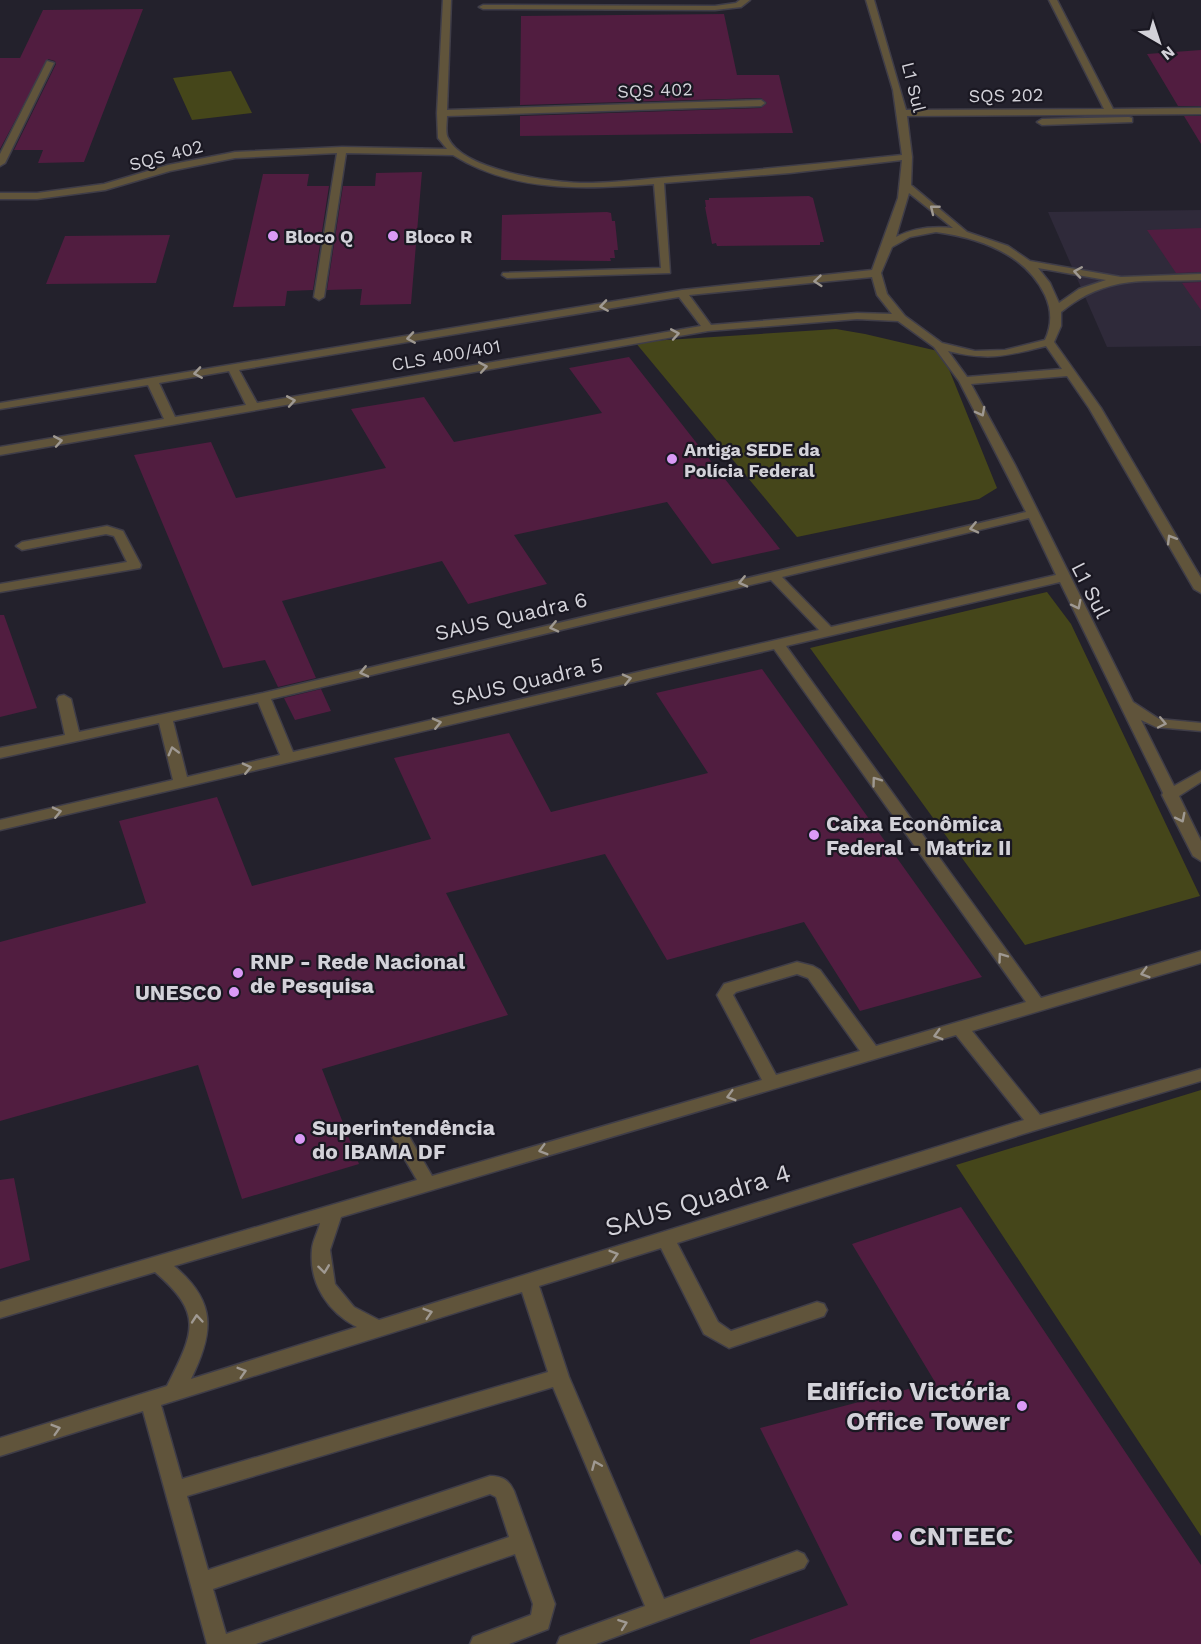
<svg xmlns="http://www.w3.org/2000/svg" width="1201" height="1644" font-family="'Work Sans',sans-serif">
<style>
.commercial{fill:#2f2a3a}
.green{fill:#45461a}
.building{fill:#511d40}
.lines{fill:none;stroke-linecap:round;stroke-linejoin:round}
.minor-casing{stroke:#3f3d48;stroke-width:3}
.minor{fill:#60543b;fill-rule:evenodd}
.oneway{stroke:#9f9992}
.poi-dot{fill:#da9af6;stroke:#1a1822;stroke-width:2}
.labels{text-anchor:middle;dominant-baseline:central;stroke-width:4.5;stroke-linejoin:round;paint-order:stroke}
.far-street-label{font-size:18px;fill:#d3d2d9;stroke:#1a1822}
.far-poi-label{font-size:18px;font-weight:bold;fill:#d3d2d9;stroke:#1a1822;text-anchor:start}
.street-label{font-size:21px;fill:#d3d2d9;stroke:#1a1822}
.poi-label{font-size:21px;font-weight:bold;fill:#d3d2d9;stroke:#1a1822;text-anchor:start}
.near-street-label{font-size:26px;fill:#d3d2d9;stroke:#1a1822}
.near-poi-label{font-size:26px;font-weight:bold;fill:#d3d2d9;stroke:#1a1822;text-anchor:end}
</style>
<rect width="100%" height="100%" fill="#23212c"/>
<path class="commercial" d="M1201 210V346L1107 347 1048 212Z"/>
<path class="green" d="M231 71 252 113 192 120 173 78Z
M836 329 865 334 942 352 997 488 979 499 797 537 635 342Z
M1047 592 1071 624 1200 896 1025 945 810 648Z
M1201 1090V1536L956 1165Z"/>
<path class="building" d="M143 9 84 162 38 163 43 150H14L56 64 55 61 48 59 0 149V58H20L43 10Z
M724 14 737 75H779L793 133 520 136V116L761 108 767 103 761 98 520 105 521 16Z
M1201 50V106H1178L1147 54Z
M1184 116H1201V144Z
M422 172 411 304 360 305 362 289 327 290 343 186H375L376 173Z
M263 174H309L307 186H329L313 290 287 291 285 306 233 307Z
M809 196 813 198 824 242H820V245L717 246 716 243 712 244 705 207H706L705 200H709V198Z
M607 212 611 213 612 221H615L618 250H614L615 258H610L611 261 501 260 502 215Z
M1201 228V272L1176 273 1147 230Z
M170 235 156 283 46 284 65 236Z
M1201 282V310L1182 283Z
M629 357 780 549 712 564 667 502 514 535 547 584 468 604 442 561 282 601 316 678 278 687 265 660 223 668 134 455 211 442 236 498 386 468 351 409 424 397 454 442 602 413 569 368Z
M0 615H4L37 708 0 717Z
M762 669 982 977 860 1011 804 922 667 960 605 854 446 893 508 1015 322 1069 359 1164 242 1199 198 1065 0 1121V942L146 903 119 821 217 797 252 886 431 839 394 758 509 733 551 812 708 773 656 693Z
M321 689 331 711 295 720 284 698Z
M14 1178 30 1260 0 1269V1180Z
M961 1207 1201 1565V1644H750V1640L848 1605 760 1428 935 1382 852 1244Z"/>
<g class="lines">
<g class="minor-casing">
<path id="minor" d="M443 0H451L447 110 761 100 765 103 761 106 447 116C447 122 445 133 448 138 464 172 559 184 592 183 623 182 653 178 683 176 756 170 829 163 902 155L893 90 866 0H874L906 110 1104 109 1049 0H1057L1113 109 1201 108V114L907 116 912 157 911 185 967 232 1008 246 1030 261 1121 277 1201 274V280C1145 282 1108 274 1061 312V326L1054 342 1101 408 1201 578V593L1194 589 1089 408 1067 376 971 384 1015 465 1133 702 1159 719 1201 723V731L1156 727 1141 720 1174 786 1201 771V782L1179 796 1201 841V861L1193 856 1162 795 1163 793 1060 582 786 646 1041 998 1201 951V963L972 1031 1040 1115 1201 1069V1081L1036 1130 677 1243 718 1322 731 1331 817 1302 824 1304 827 1310 824 1316 729 1348 704 1334 661 1248 539 1286 569 1377 664 1599 797 1551 804 1554 808 1561 804 1568 596 1644H557L560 1637 645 1606 553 1387 187 1496 208 1570 490 1476C502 1476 509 1480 514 1491L555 1604 548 1629 509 1644H470L473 1637 531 1615 533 1604 515 1554 256 1644H207L143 1411 0 1456V1438L167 1386C194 1332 204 1314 155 1272L0 1318V1302L417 1180 387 1129 390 1124 396 1122 402 1124 432 1176 762 1080 717 995 724 984 797 962 813 966 820 970 876 1046 1026 1002 774 649 0 830V820L173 780 159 723 0 758V748L65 735 57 699 59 696 64 695 71 699 79 732 263 693 1026 512 959 381 934 347 898 321 857 319 708 331 0 455V447L164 419 148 385 0 409V403L682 290 872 270 898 198 902 160 790 173 664 183 670 273 507 278 502 275 503 273 661 268 654 184C585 189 514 193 453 155L346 153 324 297 319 300 314 297 337 153 235 158 170 171 105 190 37 199H0V193H37L104 184 168 165 235 152 342 147 447 149 438 138 437 113ZM909 193 953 228C933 226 913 228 896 237ZM936 232C979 238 1025 253 1045 295 1052 310 1052 325 1045 340L1005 350 975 351 942 343 905 316 887 294 881 273 892 247 910 237ZM1038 268 1106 280 1079 289 1059 303 1050 283ZM872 277 877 295 892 314 857 313 711 325 689 295ZM679 297 701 326 257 403 239 370ZM1046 346 1062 369 967 377 948 351C989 361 1006 356 1046 346ZM229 371 246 405 175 417 159 383ZM1029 518 1056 575 831 627 782 577ZM771 580 819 630 293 752 271 699ZM258 702 280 755 187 777 173 721ZM797 974 808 978 860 1051 776 1075 733 995 736 992ZM956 1035 1024 1120 379 1320 354 1307 335 1284 330 1250 341 1217ZM320 1223C318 1232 312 1242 312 1250 309 1284 328 1312 357 1327L191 1379C214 1332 217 1302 174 1266ZM522 1292 548 1372 182 1479 161 1405ZM490 1494 496 1497 509 1537 226 1634 213 1589Z
M740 0H750L741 7 715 10 483 9 479 7 483 5 715 6 736 3Z
M47 61 54 63 5 163 0 166V154Z
M1129 117 1132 118V122L1042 125 1037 122 1042 119Z
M107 526 123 531 141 565 140 568 0 592V584L127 562 114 536 106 534 22 550 16 546 22 542Z"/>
</g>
<use href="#minor" class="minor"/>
</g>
<defs><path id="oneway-chevron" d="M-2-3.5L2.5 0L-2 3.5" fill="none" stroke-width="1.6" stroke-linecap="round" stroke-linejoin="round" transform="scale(1.5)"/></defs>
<g class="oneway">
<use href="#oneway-chevron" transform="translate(934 209) rotate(-141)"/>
<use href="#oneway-chevron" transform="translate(1078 272) rotate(-171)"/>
<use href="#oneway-chevron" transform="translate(818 281) rotate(175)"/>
<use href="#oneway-chevron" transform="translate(604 306) rotate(171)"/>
<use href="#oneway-chevron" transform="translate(675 334) rotate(-10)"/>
<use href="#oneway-chevron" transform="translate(411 338) rotate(171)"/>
<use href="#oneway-chevron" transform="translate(483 367) rotate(-10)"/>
<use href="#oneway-chevron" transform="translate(198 373) rotate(171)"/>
<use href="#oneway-chevron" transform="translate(291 401) rotate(-10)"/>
<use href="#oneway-chevron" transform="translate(981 412) rotate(62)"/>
<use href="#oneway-chevron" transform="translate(58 441) rotate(-10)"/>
<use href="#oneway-chevron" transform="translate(974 528) rotate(167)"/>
<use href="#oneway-chevron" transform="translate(1171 539) rotate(-121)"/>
<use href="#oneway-chevron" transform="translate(743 582) rotate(167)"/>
<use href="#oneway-chevron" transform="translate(1077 605) rotate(63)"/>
<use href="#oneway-chevron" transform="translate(554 627) rotate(167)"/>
<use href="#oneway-chevron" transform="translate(364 672) rotate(167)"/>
<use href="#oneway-chevron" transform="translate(627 679) rotate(-13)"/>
<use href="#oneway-chevron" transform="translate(437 723) rotate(-13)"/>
<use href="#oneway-chevron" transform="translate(1162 723) rotate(12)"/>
<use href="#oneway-chevron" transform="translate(173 751) rotate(-105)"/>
<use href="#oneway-chevron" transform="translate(247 768) rotate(-13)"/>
<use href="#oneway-chevron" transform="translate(876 781) rotate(-126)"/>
<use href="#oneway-chevron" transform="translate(57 812) rotate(-13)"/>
<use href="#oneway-chevron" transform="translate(1181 818) rotate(63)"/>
<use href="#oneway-chevron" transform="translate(1002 957) rotate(-126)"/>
<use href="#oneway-chevron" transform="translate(1145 973) rotate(164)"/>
<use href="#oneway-chevron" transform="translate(938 1035) rotate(164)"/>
<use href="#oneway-chevron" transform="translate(731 1096) rotate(164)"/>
<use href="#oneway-chevron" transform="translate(543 1150) rotate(164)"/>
<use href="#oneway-chevron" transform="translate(614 1255) rotate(-17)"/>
<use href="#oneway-chevron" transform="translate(324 1269) rotate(83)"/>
<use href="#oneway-chevron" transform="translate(428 1313) rotate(-17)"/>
<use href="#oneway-chevron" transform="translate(197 1319) rotate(-95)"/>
<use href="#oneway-chevron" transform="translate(242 1372) rotate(-17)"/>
<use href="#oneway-chevron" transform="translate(56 1429) rotate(-17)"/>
<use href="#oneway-chevron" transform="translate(596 1465) rotate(-113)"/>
<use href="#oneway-chevron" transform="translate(623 1624) rotate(-20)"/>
</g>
<g class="poi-dot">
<circle cx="273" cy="236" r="6"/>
<circle cx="393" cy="236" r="6"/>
<circle cx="672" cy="459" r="6"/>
<circle cx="814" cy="835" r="6"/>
<circle cx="238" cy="973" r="6"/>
<circle cx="234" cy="992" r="6"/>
<circle cx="300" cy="1139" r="6"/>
<circle cx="1022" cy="1406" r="6"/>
<circle cx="897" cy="1536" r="6"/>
</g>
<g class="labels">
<g class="far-street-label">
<text transform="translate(914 87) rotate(76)">L1 Sul</text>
<text transform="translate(655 90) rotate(-2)">SQS 402</text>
<text transform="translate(1006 95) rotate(-1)">SQS 202</text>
<text transform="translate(166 155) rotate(-15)">SQS 402</text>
<text transform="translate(446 355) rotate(-10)">CLS 400/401</text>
</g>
<g class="far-poi-label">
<text x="285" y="236">Bloco Q</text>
<text x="405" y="236">Bloco R</text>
<text x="684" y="449">Antiga SEDE da<tspan x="684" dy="21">Polícia Federal</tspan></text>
</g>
<g class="street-label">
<text transform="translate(1091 590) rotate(63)">L1 Sul</text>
<text transform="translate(511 616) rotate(-13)">SAUS Quadra 6</text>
<text transform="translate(527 681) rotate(-13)">SAUS Quadra 5</text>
</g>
<g class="poi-label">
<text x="826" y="823">Caixa Econômica<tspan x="826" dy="24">Federal - Matriz II</tspan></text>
<text x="250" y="961">RNP - Rede Nacional<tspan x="250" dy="24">de Pesquisa</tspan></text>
<text x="222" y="992" text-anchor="end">UNESCO</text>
<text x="312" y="1127">Superintendência<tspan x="312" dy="24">do IBAMA DF</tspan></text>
</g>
<g class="near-street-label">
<text transform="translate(698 1200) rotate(-17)">SAUS Quadra 4</text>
</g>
<g class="near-poi-label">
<text x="1010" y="1391">Edifício Victória<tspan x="1010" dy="30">Office Tower</tspan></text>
<text x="909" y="1536" text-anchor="start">CNTEEC</text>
</g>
</g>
<g transform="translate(1159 42) rotate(141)" stroke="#1a1822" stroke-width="4.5" paint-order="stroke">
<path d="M0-4.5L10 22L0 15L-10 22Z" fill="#d3d2d9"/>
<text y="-9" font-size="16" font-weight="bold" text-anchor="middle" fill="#d3d2d9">N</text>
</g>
</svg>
